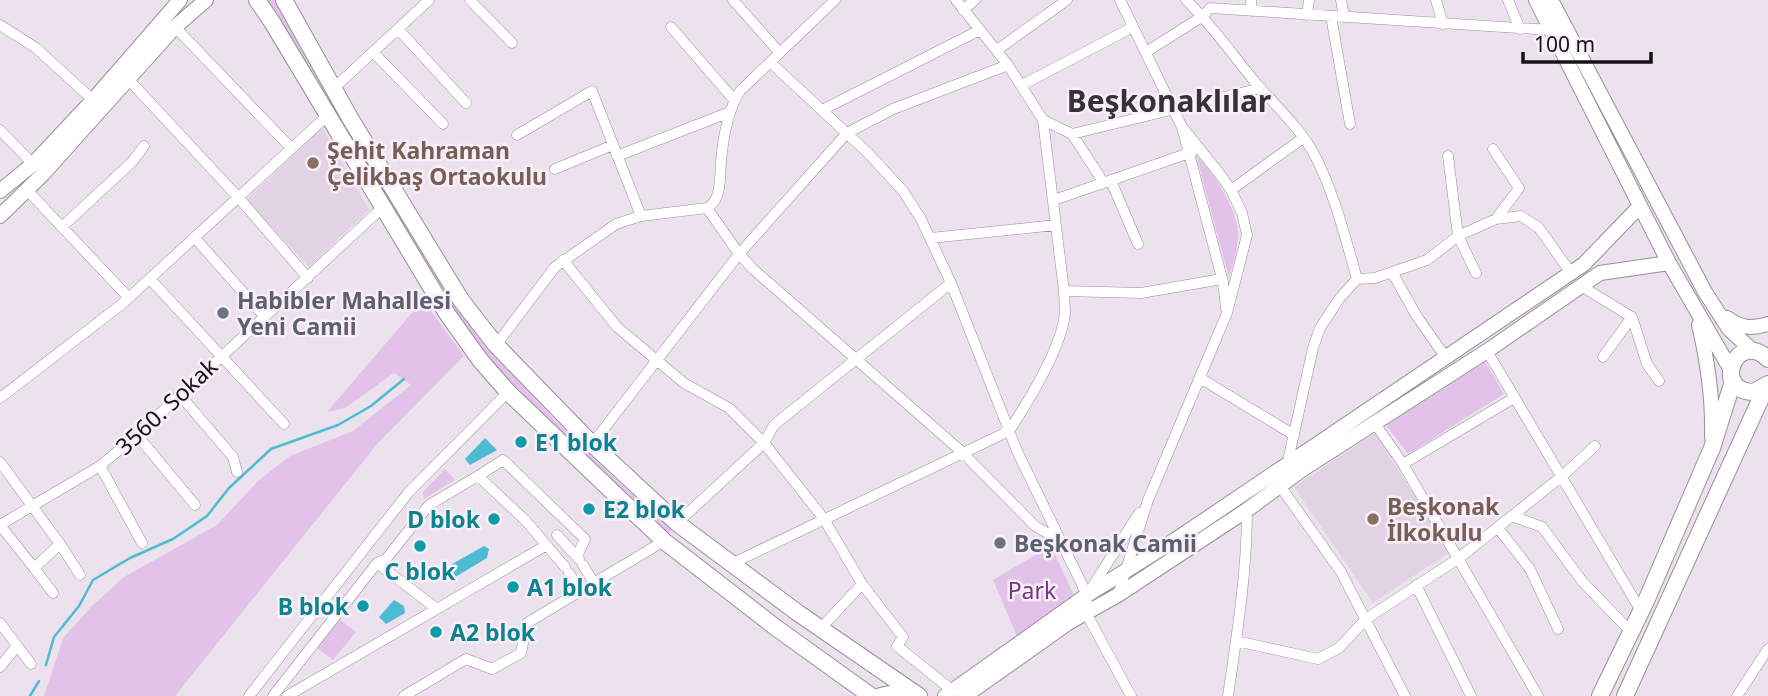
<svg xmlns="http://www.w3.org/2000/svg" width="1768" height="696" font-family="'Noto Sans',sans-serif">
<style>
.built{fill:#e1d3e4}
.green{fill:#e3c2ea}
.water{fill:#4ebbd4}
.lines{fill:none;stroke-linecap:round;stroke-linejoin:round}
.stream{stroke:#4ebbd4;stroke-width:2.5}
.street-casing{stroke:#988f99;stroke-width:11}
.secondary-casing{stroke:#988f99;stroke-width:16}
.primary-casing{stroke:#988f99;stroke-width:18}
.street{stroke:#fff;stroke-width:10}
.secondary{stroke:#fff;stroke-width:14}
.primary{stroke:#fff;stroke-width:16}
.education-dot{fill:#8d6e63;stroke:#f8effa;stroke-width:2.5}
.worship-dot{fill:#6b7280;stroke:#f8effa;stroke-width:2.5}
.culture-dot{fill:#0f9aa8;stroke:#f8effa;stroke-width:2.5}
.labels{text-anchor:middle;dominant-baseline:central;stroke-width:5;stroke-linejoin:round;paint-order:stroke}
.education-label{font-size:23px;font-weight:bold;fill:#785e54;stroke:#f8effa;text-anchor:start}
.worship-label{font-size:23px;font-weight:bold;fill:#5b616d;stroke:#f8effa;text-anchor:start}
.street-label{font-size:23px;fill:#161316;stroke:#f8effa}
.culture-label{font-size:23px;font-weight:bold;fill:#0d838f;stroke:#f8effa;text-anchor:start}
.park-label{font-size:23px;fill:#763782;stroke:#f8effa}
.district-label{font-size:30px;font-weight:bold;fill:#383139;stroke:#f8effa}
</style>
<rect width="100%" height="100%" fill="#ebe2ed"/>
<path class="built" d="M322 127 369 210 309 267 246 200Z
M1375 433 1450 552 1373 603 1294 487Z"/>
<path class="green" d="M263 0H278L491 350C546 414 607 474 672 529L666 535 518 396 463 328Z
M1196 155C1213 171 1238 210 1238 234 1238 248 1233 264 1229 278Z
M423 300 464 356 378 443 175 696H44L63 638 92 606 124 577 217 525 258 481 290 456 353 431 411 385 394 373 345 408 327 412Z
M1485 362 1504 394 1408 454 1386 425Z
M445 469 455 480 424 499 422 493Z
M1051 546 1074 595 1017 636 993 580Z
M339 619 356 632 333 660 317 648Z"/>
<path class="water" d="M485 438 497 450 470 465 465 459Z
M484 546 489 549 487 558 452 579 445 568Z
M394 600 404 606 405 613 386 624 379 617Z"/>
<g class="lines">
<path class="stream" d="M46 665 54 637 79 606 93 580 130 558 173 539 207 516 229 488 271 449 338 425 371 406 404 379
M30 696 39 681"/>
<g class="street-casing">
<path id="street" d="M470 0 512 43
M733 0 779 52
M1120 0 1182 127 1223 282 1226 309
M1186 0C1212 25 1232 54 1255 82 1275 105 1298 126 1313 152 1334 191 1345 237 1357 279L1339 299 1320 328 1313 348 1287 465
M1251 0 1252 11
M1341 0 1344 17
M1436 0 1443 24
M1508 0 1520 29
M963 10 975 0
M1307 15 1309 0
M1331 16 1350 124
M0 25 36 48 93 100
M175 27 291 148
M671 27 734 100
M398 29 466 103
M997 50 1067 0
M1146 52 1203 16 1210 8 1551 30
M374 53 443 124
M770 62 868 153 903 191 921 219 951 283 1017 451 1087 595 1086 613 1131 696
M129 80 237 196 308 278
M1022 85 1133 27
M333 89 429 0
M822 110 980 30
M1043 120 1072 134 1100 177 1102 184
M0 130 33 164
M1072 134 1261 88
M517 135 592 91 641 216
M1493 149 1519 188 1496 219
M617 156 730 112
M1448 156 1458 236 1476 273
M555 169 613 145
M1111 181 1138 244
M27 190 129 298
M1231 190 1303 138
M1054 200 1192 152
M707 208 739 254 753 269 962 452 1035 526 1059 540
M62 227 132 162 144 146
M194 237 264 316
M931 238 1056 225
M563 260 617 327 684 383 729 408 764 443 824 519 862 584 903 637 897 646 953 691
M1392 272 1416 315 1446 358
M150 279 284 424
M1357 279 1375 278 1427 260 1458 236 1496 219 1521 216 1539 228 1571 273
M1581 286 1632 317 1647 364 1659 381
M1064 291 1141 293 1222 279
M496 345 555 267 616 224 641 216 707 208C712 205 715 202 717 196 721 185 720 173 721 162 723 138 727 111 740 91L835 0
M1487 351 1641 611
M1603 357 1632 317
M1200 378 1294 435
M179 394 233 457 237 472
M0 398 122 304 328 115
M1374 422 1403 464 1538 696
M137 435 195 505
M592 444 739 254 847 133 893 109 1008 65
M0 462 60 544 34 568 0 525
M1403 464 1514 398
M100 466 142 543
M1281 482 1280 486 1341 572 1405 696
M1512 516 1542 527 1582 581 1631 632
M677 523 764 443 774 425 951 283
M0 525 100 466 137 435 383 207
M1498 528 1530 569 1558 629
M557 535 579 559
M60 544 80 575
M377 563 437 609
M731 564 1009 431C1028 402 1062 347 1065 313 1065 306 1064 298 1064 291L1043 120 1008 65 956 0
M583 565 594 583
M565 567 526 521 478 476 503 460 585 539 577 556
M34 568 53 593
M569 573 580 591
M1416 585 1471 696
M1089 592 1139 513
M1118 595 1148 500 1227 313 1247 235 1242 213 1231 190 1219 173 1182 127
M0 623 31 664
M820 629 862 584
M1236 641 1318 659 1339 648 1366 619 1459 558 1561 477 1595 446
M0 667 17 646
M249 696 408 493 508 392
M273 696 377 563 386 559 429 505 478 476
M287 696 545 546
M404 696 466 659 492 669 521 653 527 623 664 541
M1228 696C1237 634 1247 572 1247 510
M1737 696 1768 649"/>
</g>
<g class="secondary-casing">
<path id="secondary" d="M1536 0 1669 263 1731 370
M1551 0 1705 292 1729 329 1753 351
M0 191 33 164 93 100 180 0
M0 216 43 174 175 27 206 0
M1727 318C1741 328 1751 329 1768 324
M1699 325C1708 363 1713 399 1712 437
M876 696 908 689
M945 696 1087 595 1175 540 1584 264 1640 206
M965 696 1068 623 1118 595 1247 510 1303 469 1487 351 1600 273 1669 263"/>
</g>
<g class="primary-casing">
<path id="primary" d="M257 0 272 22 446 312 480 360 508 392 664 541 775 627 871 696
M284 0 350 118 461 300 496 345 592 444 677 523 798 613 919 696
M1768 359C1737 329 1710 391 1754 392L1768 384
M1600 696 1646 601 1712 448 1733 381
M1625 696 1766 387"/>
</g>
<use href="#street" class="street"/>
<use href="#secondary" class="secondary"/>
<use href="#primary" class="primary"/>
</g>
<g class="education-dot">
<circle cx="313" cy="163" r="7"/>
<circle cx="1373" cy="519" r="7"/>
</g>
<g class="worship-dot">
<circle cx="223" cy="313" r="7"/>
<circle cx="1000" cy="543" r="7"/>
</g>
<g class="culture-dot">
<circle cx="521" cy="442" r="7"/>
<circle cx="589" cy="509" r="7"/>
<circle cx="494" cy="519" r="7"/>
<circle cx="420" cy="546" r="7"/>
<circle cx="513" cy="587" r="7"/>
<circle cx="363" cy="606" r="7"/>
<circle cx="436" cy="632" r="7"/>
</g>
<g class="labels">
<g class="education-label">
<text x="327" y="150">Şehit Kahraman<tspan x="327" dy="26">Çelikbaş Ortaokulu</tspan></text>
<text x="1387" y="506">Beşkonak<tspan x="1387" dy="26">İlkokulu</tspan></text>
</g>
<g class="worship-label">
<text x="237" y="300">Habibler Mahallesi<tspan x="237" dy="26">Yeni Camii</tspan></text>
<text x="1014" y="543">Beşkonak Camii</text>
</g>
<g class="street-label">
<text transform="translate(166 406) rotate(-43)">3560. Sokak</text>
</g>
<g class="culture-label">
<text x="535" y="442">E1 blok</text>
<text x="603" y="509">E2 blok</text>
<text x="480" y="519" text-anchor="end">D blok</text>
<text x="420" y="571" text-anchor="middle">C blok</text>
<text x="527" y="587">A1 blok</text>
<text x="349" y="606" text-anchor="end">B blok</text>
<text x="450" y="632">A2 blok</text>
</g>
<g class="park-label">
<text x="1032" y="590">Park</text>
</g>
<g class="district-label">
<text x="1169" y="100">Beşkonaklılar</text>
</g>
</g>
<path d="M1523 52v10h128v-10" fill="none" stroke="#161316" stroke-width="3.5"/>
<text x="1534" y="52" font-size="21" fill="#161316" stroke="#f8effa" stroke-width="5" paint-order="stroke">100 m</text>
</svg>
